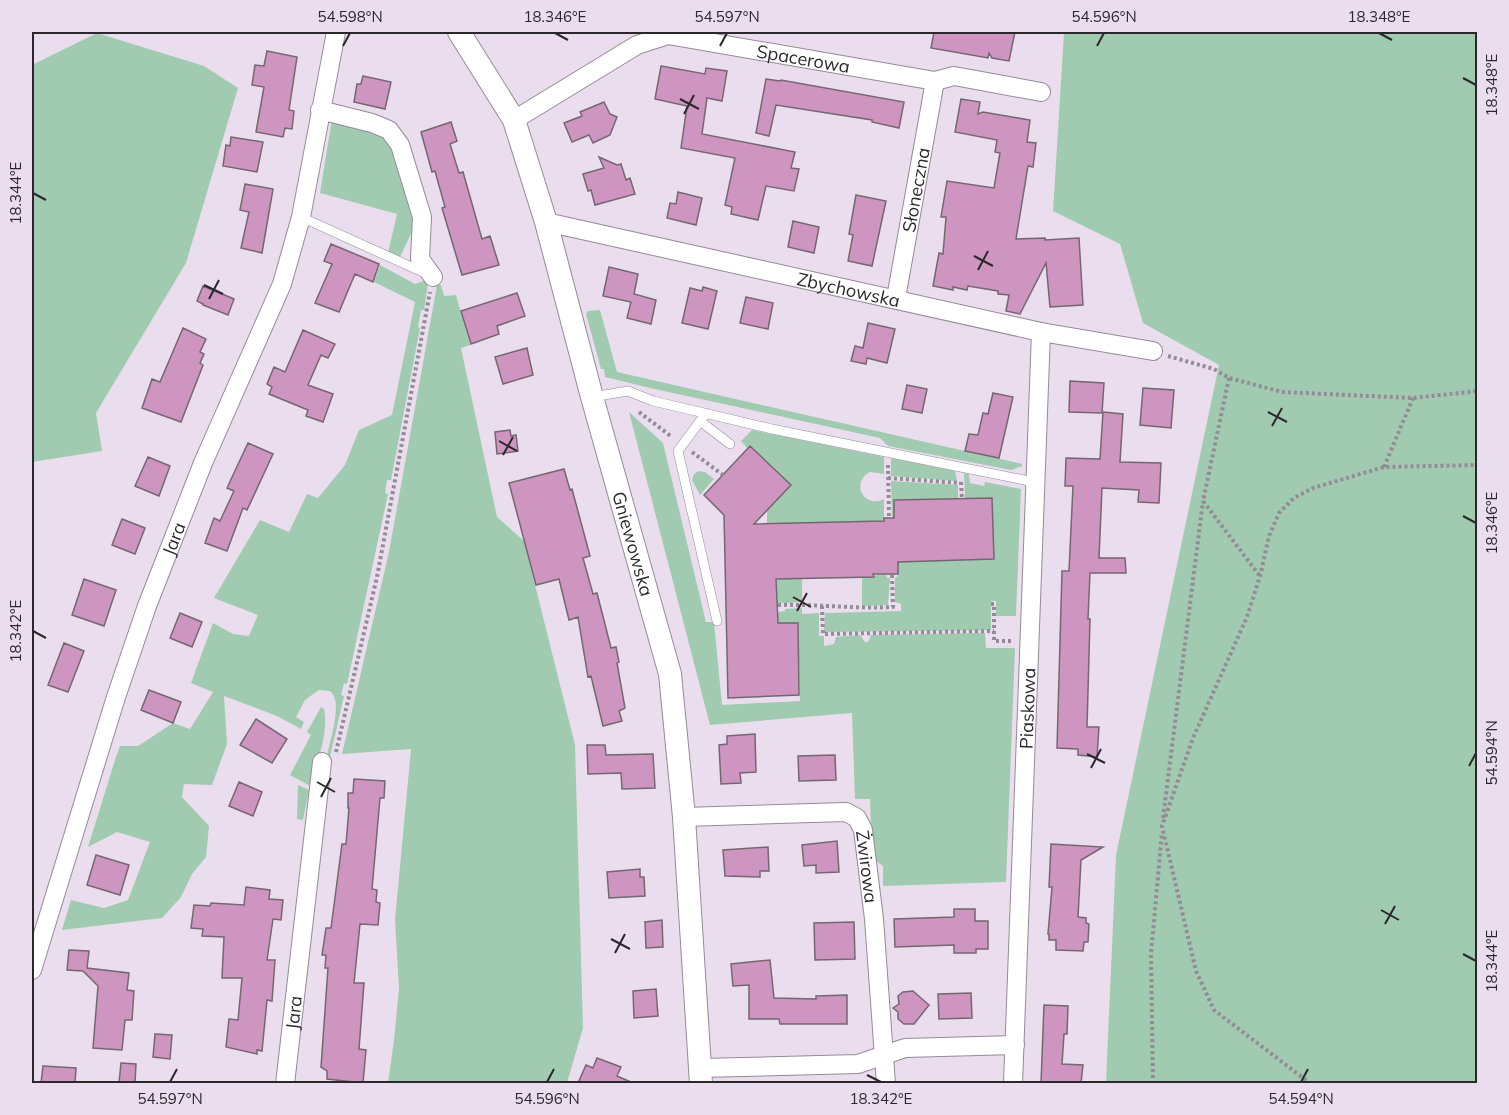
<svg xmlns="http://www.w3.org/2000/svg" width="1509" height="1115" font-family="Mulish,sans-serif">
<style>
.green{fill:#a1cbb0}
.building{fill:#ce95c0;stroke:#756671;stroke-width:1.5}
.lines{fill:none;stroke-linecap:round;stroke-linejoin:round}
.service-casing{stroke:#958a98;stroke-width:10}
.minor-casing{stroke:#958a98;stroke-width:20}
.tertiary-casing{stroke:#958a98;stroke-width:24}
.path{stroke:#938b96;stroke-width:4;stroke-dasharray:3 3;stroke-linecap:butt}
.service{stroke:#fff;stroke-width:9}
.minor{stroke:#fff;stroke-width:18}
.tertiary{stroke:#fff;stroke-width:22}
.ticks{fill:none;stroke:#2b272d;stroke-width:2}
.labels{text-anchor:middle;dominant-baseline:central;stroke-width:5;stroke-linejoin:round;paint-order:stroke}
.street-label{font-size:18px;fill:#2b272d;stroke:#eadeee}
.neatline{fill:none;stroke:#2b272d;stroke-width:2}
.ticks-label{font-size:15px;text-anchor:middle;fill:#2b272d}
</style>
<rect width="100%" height="100%" fill="#eadeee"/>
<path class="green" d="M1064 32H1477V1083H1106L1116 855 1219 365 1143 323 1120 244 1053 211Z
M97 33 204 66 238 88 186 263 96 413 102 451 32 462V65Z
M332 119 376 130 393 145 416 223 400 257 388 253 397 214 320 193Z
M380 265 415 284 426 280 428 284 424 310H421L418 327 420 328 391 480H387L385 493 388 494 347 684 344 683 341 695 344 696 330 757H327L328 751C331 736 343 701 330 691L319 690 305 700 296 717 304 722 301 729 277 716 224 696 227 744 212 785 184 784 182 797 209 826 206 857 192 874 181 897 162 918 62 930 71 900 104 908 128 900 150 842 117 832 88 847 116 757 120 746H138L173 723 190 729 213 692 191 683 213 623 233 634 249 636 258 615 214 598 260 520 289 532 307 494 318 498 345 465 359 430 392 415 415 302 374 282Z
M437 285H441L444 296 456 295 470 345 461 348 497 517 524 541 575 745 583 1028 567 1083H388L394 1040 399 988 395 920 411 749 342 754 389 552Z
M600 310 617 372 1022 464V466L1011 470 888 446 880 438 650 388 605 377 604 369H601L586 314 588 311Z
M629 412 663 443 706 622H714L722 705 800 701 798 623H778V612L785 611V609L802 608V614L819 613V636H824V646L834 644 836 637 860 635 865 642H868L871 635 985 633 986 648H1015L1006 882 883 886V866L872 858 870 799H855L852 713 710 725Z
M752 430 884 457V474L870 472C850 483 864 509 884 499V523L767 524V511L791 485 750 446 747 448 741 441Z
M891 458 955 471 957 481 891 476Z
M699 471 705 472 714 479 700 495 692 480 694 474Z
M964 473 969 474 970 483 984 486 985 482 1021 489 1016 616H996V601H991V630L824 632 825 613 901 611V604L895 602V578L898 576V562L994 559 992 498H965Z
M891 481 958 485V498L894 500V518H892Z
M886 574 887 578H890L888 605 862 606V577Z
M769 579H802V602L769 604Z
M321 707 324 709C329 732 317 764 310 786L290 775 311 735 307 732Z
M298 785 309 790 303 820 297 819Z"/>
<path class="building" d="M934 32H1015L1009 61 992 58 989 53 988 58 931 48Z
M267 51 297 57 289 110 294 111 292 129 285 128 283 137 256 132 264 87 252 85 255 65 264 66Z
M661 66 705 74 706 68 727 71 722 101 707 98 702 134 795 152 791 168 799 169 794 191 766 186 758 220 731 214 732 207 725 205 735 158 681 148 687 106 655 99Z
M363 76 391 82 385 109 354 102 357 84H361Z
M766 79 780 81 781 80 904 102 899 128 872 122V120L776 105 769 136 756 133Z
M961 99 980 102 978 114 983 112 1030 120 1027 142 1036 143 1033 167 1028 166 1016 239 1045 238V240L1079 238 1083 305 1050 307 1046 263 1020 314 1006 311 1009 295 998 294V291L968 286 967 290 953 287V290L933 286 939 253 943 254 946 217H941L947 181 994 188 1000 153 995 152 997 140 955 132Z
M604 102 610 114 617 117 610 135 593 143 589 135 572 142 564 123 582 116 580 112Z
M451 122 457 141 450 144 459 173 463 172 482 239 490 236 499 265 462 275 442 208 445 207 435 171 432 172 421 132Z
M231 137 263 142 257 172 223 166 226 145 230 146Z
M599 157 617 165 621 164 626 180 630 178 635 194 595 205 591 190 588 191 583 174 604 168Z
M245 184 273 189 262 253 241 248 249 212 240 210Z
M678 192 702 198 696 225 667 218 670 203 676 204Z
M856 195 886 201 872 266 848 261 853 235 849 234Z
M793 221 819 227 814 253 788 247Z
M331 244 379 264 373 282 355 274 339 312 315 303 332 264 324 261Z
M609 267 638 274 634 294 656 300 651 324 627 318 631 302 603 296Z
M203 286 234 299 228 315 203 305V304L197 301Z
M703 287 717 291 708 329 682 323 690 288 702 291Z
M517 293 525 316 497 326 499 334 471 344 461 311Z
M746 297 773 303 768 329 740 323Z
M868 323 895 329 887 363 867 358 866 364 851 361 855 346 863 348Z
M183 328 206 339 200 352 204 354 200 363 203 365 181 422 142 408 152 379 160 382Z
M303 330 335 344 328 358 321 355 308 385 333 394 323 422 306 416 308 410 269 394 272 387 267 384 274 367 285 372Z
M527 348 533 375 503 384 495 357Z
M1070 381 1104 383 1102 413 1069 412Z
M907 385 927 389 922 413 902 409Z
M1143 388 1174 390 1171 428 1140 425Z
M993 393 1013 397 999 458 965 451 969 434 978 435 983 413 988 414Z
M1103 412 1123 414 1120 462 1161 463 1159 503 1138 502 1139 490 1102 488 1099 558H1125L1126 573H1090L1088 619H1090L1087 727H1099L1097 757 1078 755V749L1057 748 1062 571H1069L1073 486H1065L1066 458 1100 459Z
M510 430 511 436 516 435 518 451 497 454 495 432Z
M248 443 273 454 247 510 243 508 227 551 205 543 214 518 220 521 234 491 227 488Z
M750 446 791 485 754 524 884 521V518H894V500L992 498 994 559 898 562V574H873L874 577 776 579 778 623H798L799 695 728 698 724 515 704 495Z
M148 457 170 466 159 496 135 486Z
M564 469 570 490 572 489 590 556 583 558 593 594 597 593 611 648 616 647 619 662 617 663 625 708 619 711 622 721 603 726 591 676 588 677 578 617 569 620 559 579 536 585 509 483Z
M122 519 145 528 135 554 112 545Z
M84 579 116 590 104 626 72 615Z
M180 613 202 622 192 647 170 638Z
M64 643 84 651 68 692 48 685Z
M149 690 181 702 173 723 141 710Z
M256 719 287 739 272 763 240 745Z
M755 734 756 772 740 773 741 783 721 784 719 745 727 744V736Z
M587 745H605L606 755 653 754 655 788 622 789 621 773 588 774Z
M835 755 836 780 799 781 798 756Z
M354 779 385 781 384 798H380L372 889 377 890 376 902 380 903 378 925 360 924 354 983H364L359 1049 366 1050 363 1083 327 1079V1071L321 1067 328 968H325L326 955H322L326 928H331L342 844H346L349 808H348V793H353Z
M239 782 262 792 253 816 229 806Z
M837 841 839 872 816 873V865L804 866 802 845Z
M1051 844 1103 847 1081 860 1078 917 1086 918V923L1089 924 1088 942H1084L1083 951 1056 950V940H1049V934H1048L1052 887H1049Z
M768 847 769 871H760V877L725 876 723 850Z
M96 855 129 865 120 895 87 885Z
M640 869V877H644L645 896 609 898 607 872Z
M246 887 270 890 269 899 283 900 281 920 273 919 267 960H275L272 1001 267 1000 262 1051 257 1050V1054L226 1047 229 1019 238 1020 242 978H222L224 937 202 936 203 929 191 928 194 905 210 906 211 903 244 905Z
M954 909H975V921H988V949H976V953H954V945L895 947 894 919 954 917Z
M662 920 663 947 646 948 645 922Z
M854 922 855 959 815 960 814 923Z
M69 950 89 951 87 968 129 973 127 990 134 991 132 1020H125L122 1050 93 1048 98 986 83 971 67 970Z
M770 960 774 998 816 999V996L847 995V1024H780L779 1019H749V985L733 986 731 964Z
M656 989 658 1016 634 1018 633 991Z
M913 991 929 1005 914 1024H904L898 1019V1012L893 1008 899 1004 898 996 903 992Z
M971 993 972 1018 939 1019 938 994Z
M1044 1005 1068 1006 1067 1034H1064L1062 1064 1083 1065 1081 1083H1041Z
M155 1034 172 1035 170 1059 153 1057Z
M597 1058 621 1067 617 1076 631 1082V1083H578L586 1065 593 1068Z
M121 1063 136 1064 135 1083H119Z
M43 1066 76 1068 75 1083H41Z"/>
<g class="lines">
<g class="service-casing">
<path id="service" d="M301 217 427 274
M592 397 628 391 653 401 772 429 1034 482
M706 413 678 451 717 621
M700 421 730 444"/>
</g>
<g class="minor-casing">
<g id="minor">
<path d="M320 110 372 123 389 130 400 145 422 217 420 259 433 277"/>
<path id="s1" d="M514 120 637 45 668 35 935 81 954 76 1041 92"/>
<path id="s2" d="M546 222 1041 332 1153 351"/>
<path id="s3" d="M896 298 935 81"/>
<path id="s4" d="M684 817 846 812 857 818 863 830 874 919 886 1084"/>
<path id="s5" d="M32 970 116 697 147 606 203 463 282 284 301 217 336 32"/>
<path d="M700 1068 858 1064 905 1048 1015 1045"/>
<path id="s6" d="M285 1084 322 762"/>
<path id="s7" d="M1013 1084 1041 332"/>
</g>
</g>
<g class="tertiary-casing">
<g id="tertiary">
<path id="s8" d="M459 32 514 120 546 222 592 397 670 674 684 817 701 1084"/>
</g>
</g>
<path class="path" d="M1168 356 1214 369 1229 378 1282 392 1413 398 1478 391
M1229 378 1203 501 1259 575
M639 412 672 437
M692 452 723 475
M888 465 889 518
M1384 467 1413 398
M888 478 960 483
M961 482 962 500
M991 604H994V641H1013
M778 605C817 604 855 609 893 607L892 574
M822 606 823 634 994 631
M336 752 377 577 430 292
M1163 818 1203 501
M1153 1084 1151 954 1162 832
M1311 1084 1214 1010 1196 971 1162 826 1193 738 1247 617 1260 576 1269 536 1279 513 1294 498 1313 488 1384 467 1478 465"/>
<use href="#service" class="service"/>
<use href="#minor" class="minor"/>
<use href="#tertiary" class="tertiary"/>
</g>
<path class="ticks" d="M555 33 568 40M1379 33 1392 40M343 46 350 33M720 46 727 33M1097 46 1104 33M1463 78 1476 85M680 99 699 109M684 114 694 95M33 193 46 200M974 256 993 266M978 270 988 251M204 285 223 294M209 299 219 280M1268 412 1287 422M1272 426 1282 408M499 441 517 451M503 455 513 437M1463 516 1476 523M793 597 811 607M797 611 807 593M33 631 46 638M1087 754 1105 763M1469 766 1476 753M1091 768 1101 749M317 782 335 792M321 797 331 778M1381 910 1399 920M1385 924 1395 906M611 939 630 949M615 953 625 934M1463 954 1476 961M867 1075 881 1082M170 1082 177 1069M547 1082 554 1069M1301 1082 1308 1069"/>
<g class="labels">
<g class="street-label">
<text stroke="none"><textPath href="#s1" startOffset="314">Spacerowa</textPath></text>
<text stroke="none"><textPath href="#s3" startOffset="110">Słoneczna</textPath></text>
<text stroke="none"><textPath href="#s2" startOffset="310">Zbychowska</textPath></text>
<text stroke="none"><textPath href="#s5" startOffset="454">Jara</textPath></text>
<text stroke="none"><textPath href="#s8" startOffset="544">Gniewowska</textPath></text>
<text stroke="none"><textPath href="#s7" startOffset="376">Piaskowa</textPath></text>
<text stroke="none"><textPath href="#s4" startOffset="225">Żwirowa</textPath></text>
<text stroke="none"><textPath href="#s6" startOffset="72">Jara</textPath></text>
</g>
</g>
<rect width="1509" height="1115" fill="none" stroke="#eadeee" stroke-width="66"/>
<rect x="33" y="33" width="1443" height="1049" class="neatline"/>
<g class="ticks-label">
<text x="350" y="22">54.598°N</text>
<text x="555" y="22">18.346°E</text>
<text x="727" y="22">54.597°N</text>
<text x="1104" y="22">54.596°N</text>
<text x="1379" y="22">18.348°E</text>
<text transform="translate(1492 85) rotate(-90)" y="5">18.348°E</text>
<text transform="translate(16 193) rotate(-90)" y="5">18.344°E</text>
<text transform="translate(1492 523) rotate(-90)" y="5">18.346°E</text>
<text transform="translate(16 631) rotate(-90)" y="5">18.342°E</text>
<text transform="translate(1492 753) rotate(-90)" y="5">54.594°N</text>
<text transform="translate(1492 961) rotate(-90)" y="5">18.344°E</text>
<text x="170" y="1104">54.597°N</text>
<text x="547" y="1104">54.596°N</text>
<text x="881" y="1104">18.342°E</text>
<text x="1301" y="1104">54.594°N</text>
</g>
</svg>
